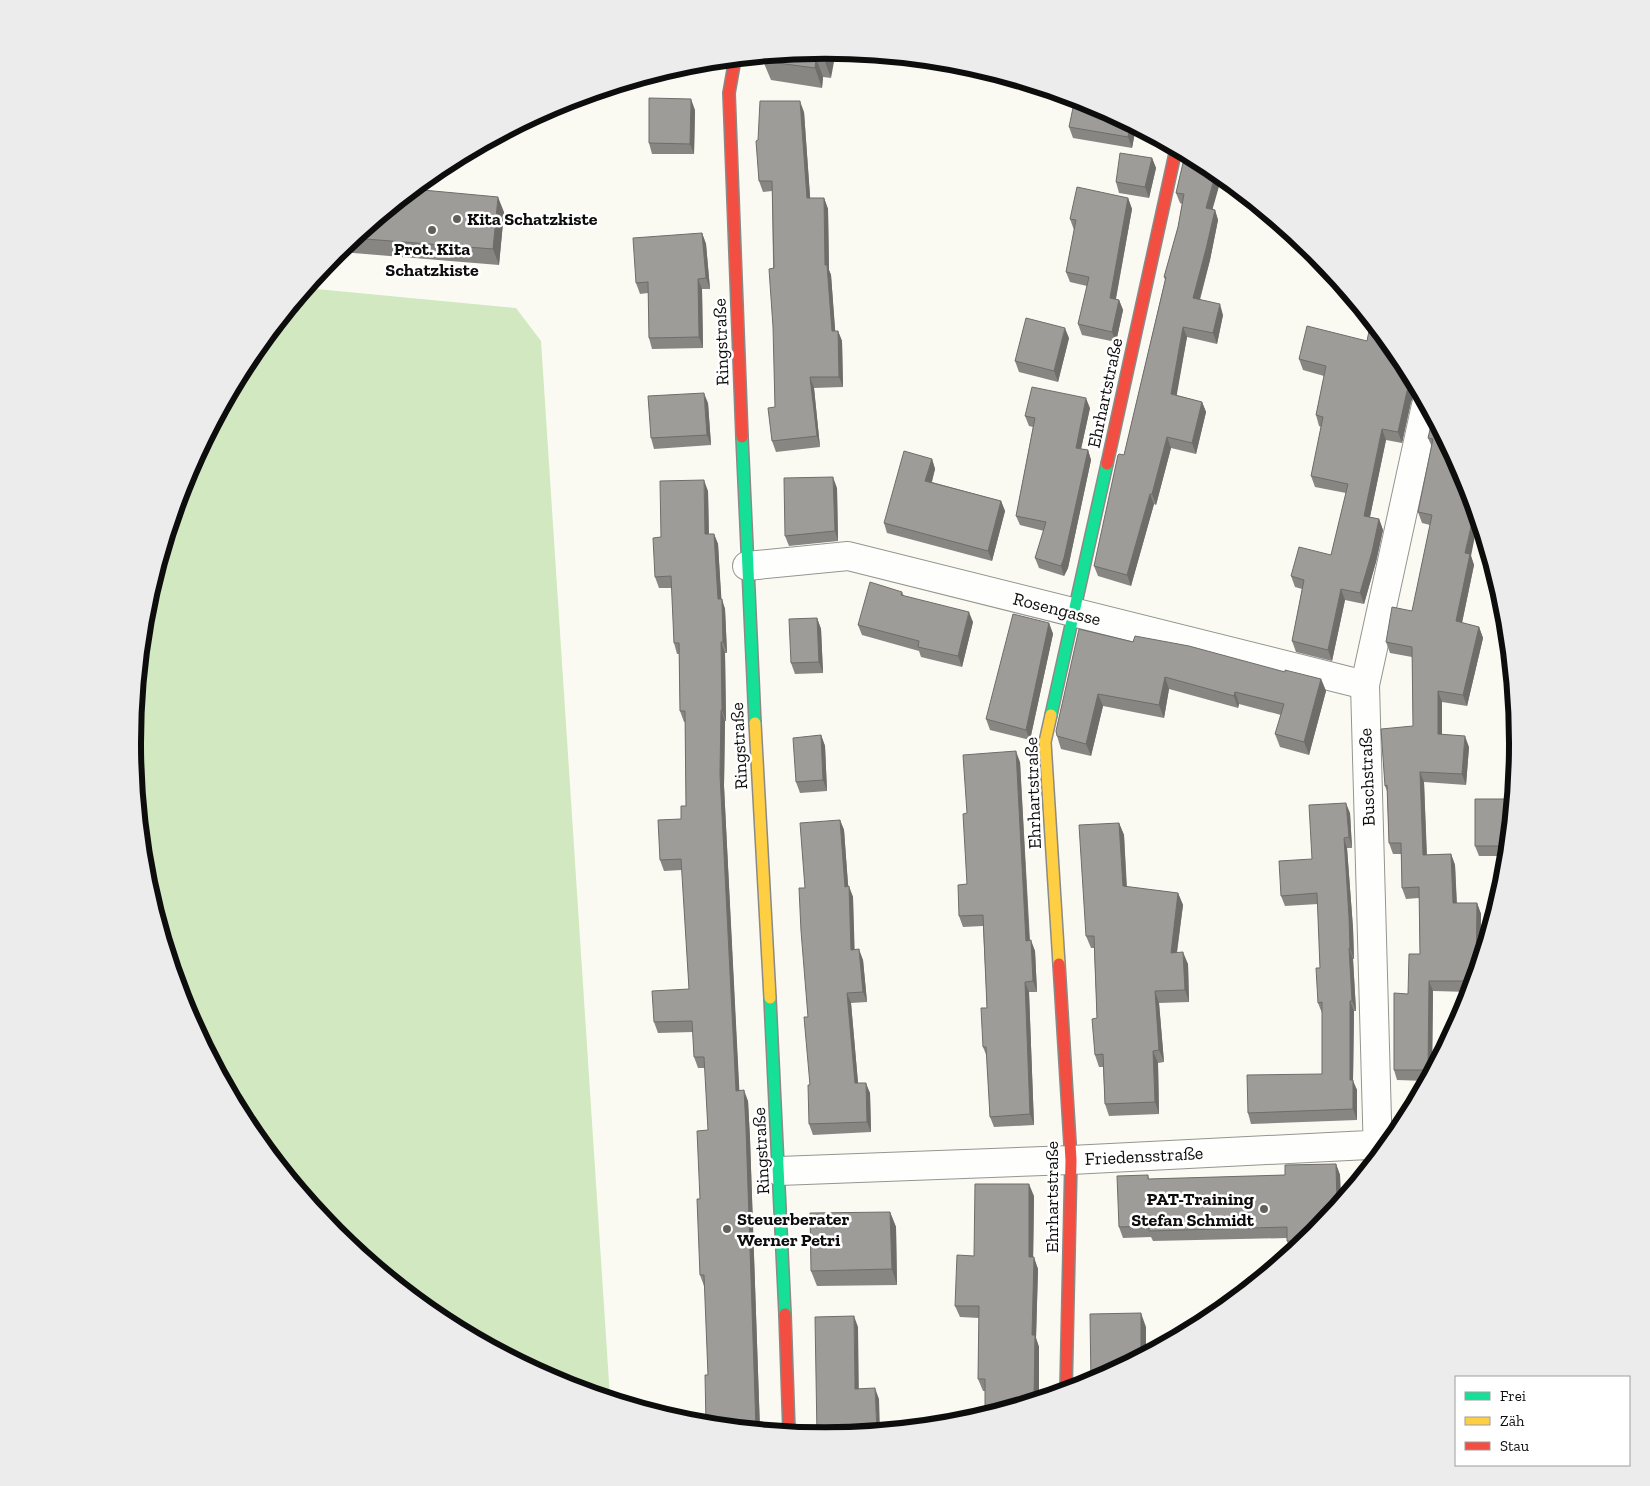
<svg xmlns="http://www.w3.org/2000/svg" width="1650" height="1486" font-family="'Zilla Slab',serif">
<style>
.forest{fill:#d1e8c0}
.lines{fill:none;stroke-linecap:round;stroke-linejoin:round}
.street-casing{stroke:#949490;stroke-width:30}
.fast-casing{stroke:#8b8a87;stroke-width:14}
.slow-casing{stroke:#8b8a87;stroke-width:14}
.jam-casing{stroke:#8b8a87;stroke-width:14}
.street{stroke:#fefefd;stroke-width:28}
.fast{stroke:#16e098;stroke-width:11}
.slow{stroke:#ffcf43;stroke-width:11}
.jam{stroke:#f24e42;stroke-width:11}
.wall{fill:#888683}
.shaded-wall{fill:#6f6d6a}
.building{fill:#9e9c98;stroke:#6f6d6a}
.poi-dot{fill:#60605d;stroke:#fff;stroke-width:2}
.labels{text-anchor:middle;dominant-baseline:central;stroke-width:5;stroke-linejoin:round;paint-order:stroke}
.poi-label{font-size:18px;font-weight:bold;fill:#0d0d0d;stroke:#fff;text-anchor:start}
.street-label{font-size:18px;fill:#0d0d0d;stroke:#fff}
.rim{fill:none;stroke:#0d0d0d;stroke-width:6}
</style>
<rect width="100%" height="100%" fill="#fbfaf2"/>
<path class="forest" d="M306 288 516 308 541 341 610 1398 560 1383 440 1319 335 1233 249 1128 185 1008 145 878 132 743 145 608 185 478 249 358Z"/>
<g class="lines">
<g class="street-casing">
<path id="street" d="M747 566 848 556 1365 685
M1378 1156 1365 685 1426 405
M779 1171 1071 1160 1388 1144"/>
</g>
<g class="fast-casing">
<path id="fast" d="M742 437 755 723
M1051 715 1107 464
M770 998 785 1314"/>
</g>
<g class="slow-casing">
<path id="slow" d="M1051 715 1045 742 1059 964
M755 723 770 998"/>
</g>
<g class="jam-casing">
<path id="jam" d="M735 59 729 93 742 437
M1107 464 1176 149
M1059 964 1071 1160 1066 1390
M785 1314 789 1432"/>
</g>
<use href="#street" class="street"/>
<use href="#fast" class="fast"/>
<use href="#slow" class="slow"/>
<use href="#jam" class="jam"/>
</g>
<path class="wall" d="M825 50 831 78 823 77 822 88 771 80 763 61Z
M698 62 697 70 678 67 690 63Z
M695 110 694 154H652L649 143Z
M804 112 810 198H824L828 209 829 270 831 275 835 331H838L842 341 843 387 814 388 820 447 776 452 772 441 775 407 772 191 763 192 759 181 758 140Z
M1069 127H1136L1132 148 1073 138Z
M1152 158 1156 168 1149 198 1119 193 1116 182Z
M1183 163 1213 209 1215 210 1218 220 1210 260 1200 300 1223 315 1217 344 1187 337 1176 395 1202 402 1206 412 1196 454 1171 448 1156 505 1154 504 1131 586 1098 576 1094 566 1124 455 1165 280 1164 277 1178 227 1182 204 1180 203 1176 193Z
M412 189 504 212 499 265 341 252 340 249Z
M1128 198 1132 209 1116 299 1119 300 1123 310 1116 342 1082 335 1078 324 1087 286 1070 282 1066 272 1074 230 1070 219Z
M702 233 706 244 710 289H702L703 348 652 349 649 338 648 293 640 294 636 283Z
M1069 338 1058 382 1019 372 1015 361Z
M1401 358 1419 392 1414 395 1411 402 1402 443 1386 440 1370 517 1379 519 1383 530 1376 562 1364 604 1345 600 1332 661 1296 652 1292 641 1302 589 1295 587 1291 576 1331 555 1346 493 1315 487 1311 476 1321 427 1319 426 1316 415 1324 376 1303 370 1299 359Z
M708 403 711 445 654 449 651 438Z
M1090 408 1081 449 1088 450 1091 460 1068 568 1064 576 1039 568 1035 558 1044 531 1020 525 1016 516 1033 427 1029 426 1025 416Z
M1433 417 1471 556 1474 565 1462 623 1479 627 1483 638 1467 706 1442 702V734L1469 747 1466 785 1424 782 1427 855 1451 854 1455 865 1457 903H1477L1481 914 1480 960 1470 992 1433 991 1432 1071 1427 1081 1397 1080 1394 1070 1408 994 1420 954 1419 898 1406 899 1402 888 1401 854H1393L1389 843 1387 791 1385 786 1413 726 1412 657 1390 653 1386 642 1412 611 1430 525 1422 523 1418 512 1432 447 1428 438Z
M932 459 935 469 932 482 1001 501 1005 511 992 561 887 533 884 523Z
M837 488 838 541 789 546 785 536Z
M708 491 709 534H714L718 544 721 599 725 609 727 653H725L726 721H725L724 786 739 1091 748 1101 750 1139 760 1430 706 1424 708 1375 705 1286H704L700 1275V1199L708 1130 705 1068H698L694 1057 693 1032 658 1033 654 1022 689 989 682 870 664 871 660 860 681 819 686 806 685 722H684L680 711 679 654H677L674 643 672 588H659L655 577 661 537Z
M902 592 904 596 973 622 962 667 921 657 919 651 862 635 858 625Z
M817 618 821 629 823 673 795 674 791 663Z
M1049 623 1053 634 1030 740 990 730 986 719Z
M1133 642 1321 679 1326 691 1309 755 1280 747 1275 734 1281 715 1239 704 1238 708 1169 689 1164 718 1103 706 1091 756 1061 749 1057 736Z
M821 735 825 746 827 791 800 793 796 782Z
M1020 762 1030 940 1035 951 1037 992H1029L1034 1125 994 1127 990 1117 987 1057 983 1047 987 1008 983 926 963 927 959 916 967 884V813Z
M1512 799 1507 856H1479L1475 846Z
M1350 813 1352 848H1347L1353 928 1354 959H1353L1356 1011H1354L1353 1081 1357 1090V1120L1251 1124 1248 1113 1322 1074V1013L1318 1003 1320 968 1318 904 1285 906 1281 896Z
M840 820 844 830 848 886 853 897 854 950 863 960 867 1002 851 1003 858 1083 870 1093 871 1132 813 1135 809 1124 810 1085 805 888Z
M1119 823 1124 835 1127 887 1178 893 1183 905 1177 953 1188 964 1189 1002 1159 1003 1164 1062 1158 1063 1159 1114 1109 1116 1105 1104 1103 1067H1099L1095 1055 1097 1018 1094 948H1091L1086 936Z
M1336 1164 1340 1175 1341 1202 1315 1233 1293 1251H1290L1287 1241V1238L1153 1241 1151 1237 1123 1238 1119 1227 1148 1175 1149 1179 1285 1175Z
M1034 1196 1033 1257 1038 1269 1036 1338 1039 1347V1399L985 1415V1391H983L978 1379 979 1318 960 1317 955 1306 974 1256Z
M890 1212 896 1227 897 1285 817 1286 811 1271Z"/>
<path class="shaded-wall" d="M825 50 836 51 831 78 824 59Z
M816 58 823 77 822 88 815 68Z
M698 62 697 70 694 63Z
M691 99 695 110 694 154 690 144Z
M800 101 804 112 811 209 807 198Z
M1130 124 1136 127 1132 148 1128 137Z
M1152 158 1156 168 1149 198 1145 187Z
M1216 172 1222 176 1210 218 1206 208Z
M498 197 504 212 499 265 493 249Z
M824 198 828 209 829 270 831 275 836 341 832 331 825 265Z
M1128 198 1132 209 1114 308 1110 298Z
M1215 210 1218 220 1210 260 1197 309 1193 298Z
M702 233 706 244 710 289 706 278Z
M698 279 702 289 703 348 699 337Z
M1119 300 1123 310 1116 342 1112 332Z
M1220 304 1223 315 1217 344 1213 333Z
M1183 327 1187 337 1175 405 1171 394Z
M1065 328 1069 338 1058 382 1054 371Z
M838 331 842 341 843 387 839 377Z
M810 377 814 388 820 447 817 436Z
M1414 382 1419 392 1414 395 1411 402 1402 443 1398 432 1407 391 1410 384Z
M704 393 708 403 711 445 707 435Z
M1086 398 1090 408 1079 458 1076 448Z
M1202 402 1206 412 1196 454 1192 443Z
M1382 429 1386 440 1368 526 1364 516Z
M1167 437 1171 448 1156 505 1152 494Z
M1088 450 1091 460 1068 568 1064 576 1061 566Z
M932 459 935 469 929 491 925 481Z
M833 477 837 488 838 541 835 531Z
M704 480 708 491 709 545 705 534Z
M1150 494 1154 504 1131 586 1127 575Z
M1001 501 1005 511 992 561 988 551Z
M1475 509 1478 521 1471 556 1474 565 1460 632 1456 621 1465 553Z
M1379 519 1383 530 1376 562 1364 604 1360 593Z
M714 534 718 544 722 608V599L725 609 727 653 723 642 718 599Z
M1341 589 1345 600 1332 661 1328 650Z
M969 612 973 622 962 667 958 656Z
M817 618 821 629 823 673 819 662Z
M1049 623 1053 634 1030 740 1026 730Z
M1479 627 1483 638 1467 706 1463 695Z
M721 642 725 653 726 721 722 710Z
M1165 677 1169 689 1164 718 1159 705Z
M1321 679 1326 691 1309 755 1304 742Z
M1438 691 1442 702V745L1438 734Z
M1235 692 1239 704 1238 708 1234 696Z
M1098 694 1103 706 1091 756 1086 744Z
M721 710 725 721 724 786 740 1102 736 1091 720 775Z
M821 735 825 746 827 791 823 780Z
M1465 736 1469 747 1466 785 1462 774Z
M1016 751 1020 762 1030 951 1026 941Z
M1420 772 1424 782 1427 866 1423 855Z
M1346 803 1350 813 1352 848 1349 837Z
M840 820 844 830 849 897 845 887Z
M1119 823 1124 835 1127 898 1123 886Z
M1344 838 1347 848 1353 928 1354 959 1350 948Z
M1451 854 1455 865 1457 914 1453 903Z
M849 886 853 897 855 961 851 950Z
M1178 893 1183 905 1175 965 1171 953Z
M1477 903 1481 914 1480 960 1476 974Z
M1031 940 1035 951 1037 992 1033 981Z
M1349 948 1353 959 1356 1011 1352 1001Z
M859 949 863 960 867 1002 863 992Z
M1183 952 1188 964 1189 1002 1185 990Z
M1429 981 1433 991 1432 1071 1430 1075 1428 1070Z
M1025 982 1029 992 1034 1125 1030 1114Z
M1155 991 1159 1003 1164 1062 1159 1050Z
M847 993 851 1003 859 1094 855 1083Z
M1350 1001 1354 1011 1353 1081 1357 1090V1120L1353 1109 1350 1080Z
M1153 1051 1158 1063 1159 1114 1155 1102Z
M866 1083 870 1093 871 1132 867 1122Z
M744 1090 748 1101 750 1139 760 1430 756 1429Z
M1336 1164 1340 1175 1341 1202 1337 1206Z
M1029 1184 1034 1196 1033 1269 1029 1257Z
M890 1212 896 1227 897 1285 892 1269Z
M1034 1257 1038 1269 1036 1338 1039 1347V1399L1034 1400 1032 1335Z
M1141 1313 1146 1327V1354L1141 1356Z
M854 1316 858 1327 859 1399 855 1389Z
M875 1388 879 1399 880 1431H877Z"/>
<path class="building" d="M825 50 824 59 816 58 815 68 763 61 764 56Z
M649 98 691 99 690 144 649 143Z
M1075 98 1090 103 1130 124 1128 137 1069 127Z
M760 101H800L807 198H824L825 265H827L832 331H838L839 377H810L817 436 772 441 768 408 775 407 773 327 769 269 774 268 772 181H759L756 141 758 140Z
M1120 153 1152 158 1145 187 1116 182Z
M1191 156 1210 167 1216 172 1206 208 1215 210 1206 249 1193 298 1220 304 1213 333 1183 327 1171 394 1202 402 1192 443 1167 437 1152 494H1150L1127 575 1094 566 1118 455 1119 454 1124 455 1166 277H1164L1178 227 1184 194 1176 193 1183 163 1188 164Z
M1077 187 1128 198 1110 298 1119 300 1112 332 1078 324 1089 277 1066 272 1076 220 1070 219Z
M412 189 498 197 493 249 353 238Z
M702 233 706 278 698 279 699 337 649 338 648 282 636 283 633 238Z
M1026 318 1065 328 1054 371 1015 361Z
M1371 321 1401 358 1414 382 1410 384 1407 391 1398 432 1382 429 1364 516 1379 519 1372 552 1360 593 1341 589 1328 650 1292 641 1304 580 1291 576 1299 547 1331 555 1348 484 1311 476 1323 417 1316 415 1326 366 1299 359 1307 326 1367 341Z
M1032 387 1086 398 1076 448 1088 450 1064 558 1061 566 1035 558 1046 522 1016 516 1035 418 1025 416Z
M704 393 707 435 651 438 648 396Z
M1433 417 1465 478 1475 509 1465 553 1470 554 1456 621 1479 627 1463 695 1438 691V734L1465 736 1462 774 1420 772 1423 855 1451 854 1453 903H1477L1476 974 1473 981H1429L1428 1070H1394V993L1408 994 1409 954H1420L1419 887 1402 888 1401 843H1389L1387 785 1385 786 1381 729 1413 726 1412 647 1386 642 1392 607 1412 611 1432 515 1418 512 1433 439 1428 438Z
M904 451 932 459 925 481 1001 501 988 551 884 523Z
M833 477 835 531 785 536 784 478Z
M704 480 705 534H714L718 599H722L723 642H721L722 710H721L720 775 736 1091 744 1090 746 1128 756 1429 706 1424 705 1375H708L704 1275H700L697 1199H700L697 1131 708 1130 704 1057H694L692 1021 654 1022 652 991 689 989 681 859 660 860 658 820 681 819V806H686L685 711H680L679 643H674L671 576 655 577 653 538 661 537 660 481Z
M870 582 902 592 901 595 969 612 958 656 918 647 919 641 858 625Z
M1013 614 1049 623 1026 730 986 719Z
M817 618 819 662 791 663 789 619Z
M1079 629 1133 642 1135 636 1189 646 1285 672V670L1321 679 1304 742 1275 734 1284 704 1235 692 1234 696 1165 677 1159 705 1098 694 1086 744 1057 736 1056 731Z
M821 735 823 780 796 782 793 738Z
M1016 751 1026 941 1031 940 1033 981 1025 982 1030 1114 990 1117 986 1047H983L981 1008H987L983 915 959 916 958 885 967 884 963 814 967 813 963 755Z
M1475 799H1512L1508 846H1475Z
M1346 803 1349 837 1344 838 1349 917 1350 948H1349L1352 1001H1350V1080H1353V1109L1248 1113 1247 1075 1322 1074V1002L1318 1003 1316 968H1320L1317 893 1281 896 1279 861 1312 859 1309 805Z
M840 820 845 887 849 886 851 950 859 949 863 992 847 993 855 1083H866L867 1122 809 1124 808 1085H810L804 1017H808L801 931 799 888H805L800 823Z
M1119 823 1123 886 1178 893 1171 953 1183 952 1185 990 1155 991 1159 1050 1153 1051 1155 1102 1105 1104 1103 1054 1095 1055 1092 1019 1097 1018 1094 936H1086L1079 825Z
M1336 1164 1337 1206 1315 1233 1306 1241H1287V1227L1149 1231V1226L1119 1227 1117 1176 1148 1175V1179L1285 1175V1165Z
M975 1184H1029V1257H1034L1032 1335H1035L1034 1400 985 1415V1379H978L979 1306H955L957 1255 974 1256Z
M890 1212 892 1269 811 1271 810 1213Z
M1141 1313V1356L1091 1383 1090 1314Z
M854 1316 855 1389 875 1388 877 1431 825 1436 817 1435 815 1317Z"/>
<g class="poi-dot">
<circle cx="457" cy="219" r="5"/>
<circle cx="432" cy="230" r="5"/>
<circle cx="1264" cy="1209" r="5"/>
<circle cx="727" cy="1229" r="5"/>
</g>
<g class="labels">
<g class="poi-label">
<text x="467" y="219">Kita Schatzkiste</text>
<text x="432" y="249" text-anchor="middle">Prot. Kita<tspan x="432" dy="21">Schatzkiste</tspan></text>
<text x="1254" y="1199" text-anchor="end">PAT-Training<tspan x="1254" dy="21">Stefan Schmidt</tspan></text>
<text x="737" y="1219">Steuerberater<tspan x="737" dy="21">Werner Petri</tspan></text>
</g>
<g class="street-label">
<text transform="translate(721 342) rotate(-92)">Ringstraße</text>
<text transform="translate(1105 393) rotate(-78)">Ehrhartstraße</text>
<text transform="translate(1057 609) rotate(14)">Rosengasse</text>
<text transform="translate(739 746) rotate(-93)">Ringstraße</text>
<text transform="translate(1367 777) rotate(-92)">Buschstraße</text>
<text transform="translate(1033 793) rotate(-92)">Ehrhartstraße</text>
<text transform="translate(761 1151) rotate(-93)">Ringstraße</text>
<text transform="translate(1144 1156) rotate(-3)">Friedensstraße</text>
<text transform="translate(1052 1197) rotate(-90)">Ehrhartstraße</text>
</g>
</g>
<path d="M0 0H1650V1486H0ZM141 743a684 684 0 1 1 1368 0a684 684 0 1 1-1368 0Z" fill="#ececec" fill-rule="evenodd"/>
<path class="rim" d="M141 743a684 684 0 1 1 1368 0a684 684 0 1 1-1368 0Z"/>
<rect x="1455" y="1376" width="175" height="90" fill="#ffffff" stroke="#9e9e9e"/>
<rect x="1465" y="1392" width="25" height="8" fill="#16e098" stroke="#9e9e9e"/>
<text x="1500" y="1401" font-size="15" fill="#0d0d0d">Frei</text>
<rect x="1465" y="1417" width="25" height="8" fill="#ffcf43" stroke="#9e9e9e"/>
<text x="1500" y="1426" font-size="15" fill="#0d0d0d">Zäh</text>
<rect x="1465" y="1442" width="25" height="8" fill="#f24e42" stroke="#9e9e9e"/>
<text x="1500" y="1451" font-size="15" fill="#0d0d0d">Stau</text>
</svg>
